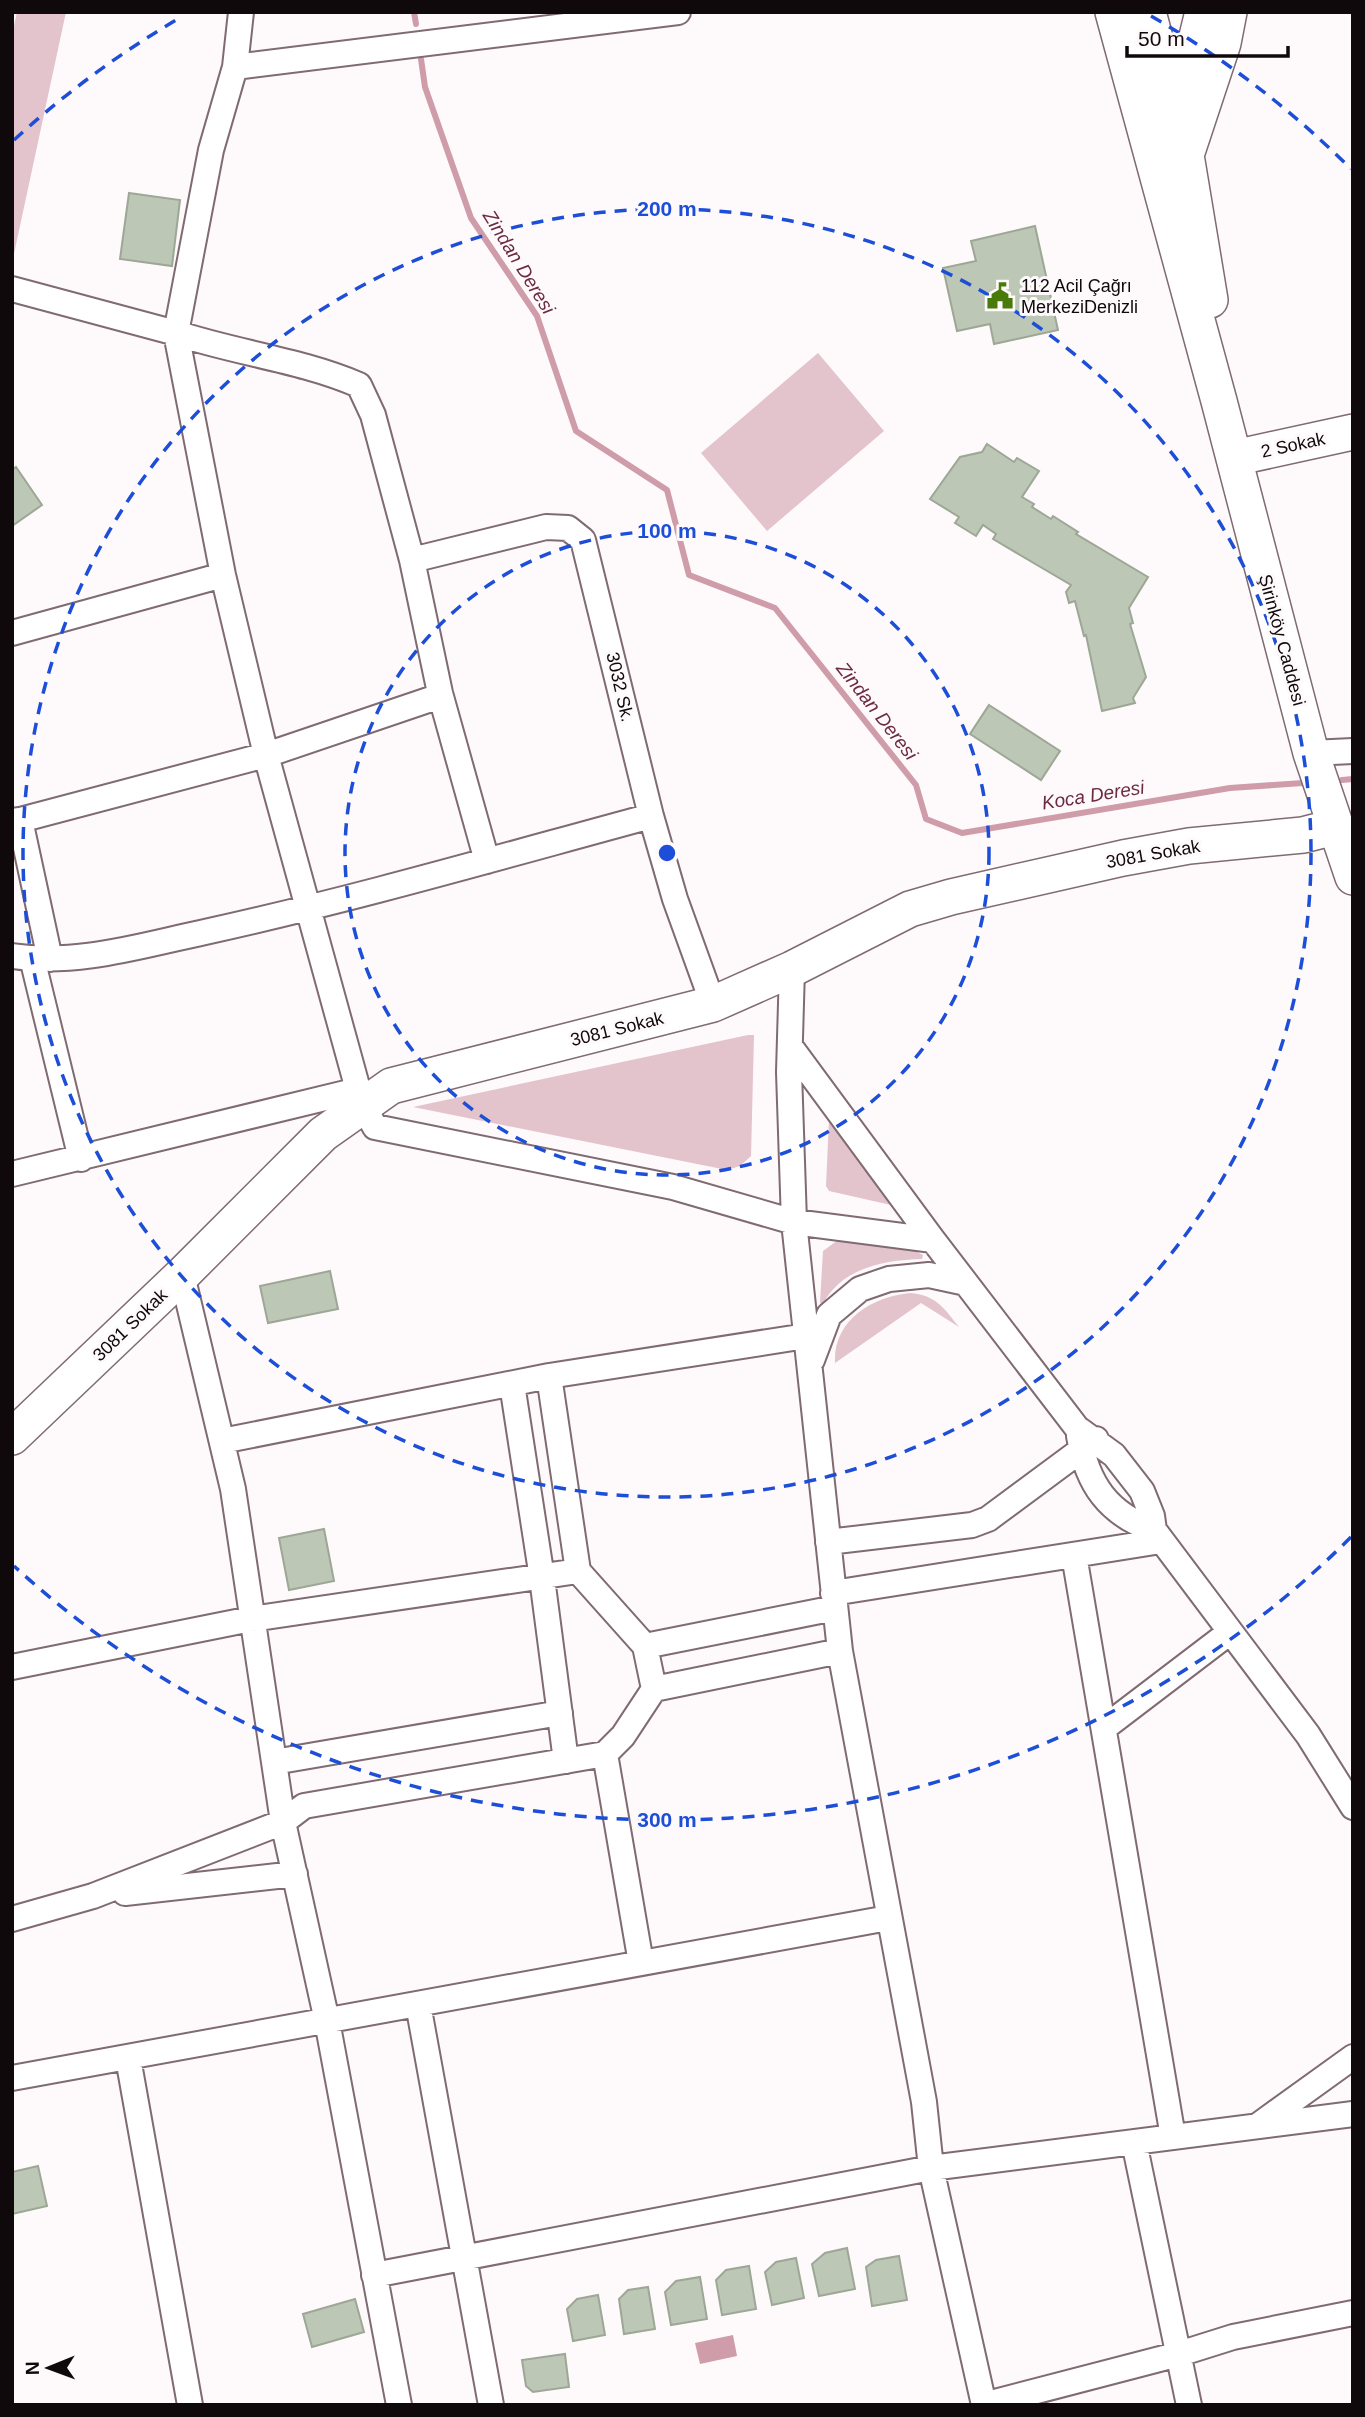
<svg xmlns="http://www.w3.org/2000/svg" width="1365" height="2417" font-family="Arial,sans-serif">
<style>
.green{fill:#e3c3cc}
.water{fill:#cf9caa}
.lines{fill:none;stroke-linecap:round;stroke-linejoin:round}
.stream{stroke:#cf9caa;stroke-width:6}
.building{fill:#bdc7b6;stroke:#9da796;stroke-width:2}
.street-casing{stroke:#7f6b71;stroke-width:28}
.secondary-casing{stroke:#7f6b71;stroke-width:38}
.street{stroke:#fff;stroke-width:24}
.secondary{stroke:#fff;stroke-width:35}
.ring{fill:none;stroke:#1d4ed8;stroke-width:3.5;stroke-dasharray:12 9}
.labels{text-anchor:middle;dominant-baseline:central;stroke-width:6;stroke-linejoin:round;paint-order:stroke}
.poi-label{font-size:18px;fill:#10090b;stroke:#fef9fb;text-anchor:start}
.street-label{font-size:18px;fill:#10090b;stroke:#fef9fb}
.water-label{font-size:19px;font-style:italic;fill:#6b2b42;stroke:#fef9fb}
.centre{fill:#1d4ed8;stroke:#fef9fb;stroke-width:3.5}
.ring-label{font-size:21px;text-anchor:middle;font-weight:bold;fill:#1d4ed8;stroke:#fef9fb;stroke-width:6;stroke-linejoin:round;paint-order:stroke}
</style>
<rect width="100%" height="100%" fill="#fef9fb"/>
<path class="green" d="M17 12H66L12 263V35Z
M818 353 884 431 767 531 701 453Z
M748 1035H754L751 1156 740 1166 727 1170 413 1107Z
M829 1120H832L891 1205 829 1191 826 1186Z
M847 1239 913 1250 923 1255 922 1259C886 1260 842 1267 823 1304L820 1303 823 1251 838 1240Z
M910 1293C936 1295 944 1308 959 1327L921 1303 835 1363C833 1320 872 1297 910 1293Z"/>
<path class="water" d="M733 2335 737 2356 700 2364 695 2343Z"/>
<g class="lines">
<path class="stream" d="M414 12 416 24
M421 59 425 87 471 218 537 316 576 431 667 490 689 575 775 608 916 785 926 819 962 833 1230 788 1303 783
M1342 780 1353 779"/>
</g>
<path class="building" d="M129 193 180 200 172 266 120 259Z
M1035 226 1058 330 994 344 990 324 957 331 943 268 976 261 971 241Z
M987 444 1014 462 1017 458 1039 471 1022 497 1034 504 1032 507 1051 519 1053 516 1078 532 1076 534 1148 577 1129 608 1133 623 1130 624 1146 677 1133 698 1135 703 1102 711 1086 635 1084 636 1075 601 1069 603 1066 592 1071 585 993 539 996 534 983 525 976 536 955 523 959 517 930 499 960 457 982 452Z
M16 467 42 505 12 526V470Z
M989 705 1060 751 1041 780 970 734Z
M330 1271 338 1309 268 1323 260 1286Z
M324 1529 334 1581 289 1590 279 1538Z
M38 2166 47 2206 12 2214V2172Z
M847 2248 855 2289 819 2296 812 2264 825 2253Z
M899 2256 907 2300 872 2306 866 2267 876 2260Z
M796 2258 804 2298 772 2305 765 2272 776 2262Z
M749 2266 756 2309 722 2315 716 2280 726 2270Z
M700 2277 707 2319 671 2325 665 2292 676 2281Z
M648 2287 655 2329 624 2334 619 2299 628 2290Z
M598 2295 605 2335 573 2341 567 2309 577 2299Z
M355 2299 364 2332 312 2347 303 2314Z
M565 2354 569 2387 533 2392 526 2386 522 2360Z"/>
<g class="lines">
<g class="street-casing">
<path id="street" d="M241 12 235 67 211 150 176 333C236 353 301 360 359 385L373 415 412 560 440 693 487 861
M235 67 678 12
M12 289 176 333 223 575 266 755 362 1104 375 1127 673 1187 794 1222 933 1240 1077 1428 1114 1455 1142 1491 1152 1516 1154 1530 1308 1735 1353 1807
M412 560 546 527 568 528 583 540 651 816 675 899 713 1004
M12 633 223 575
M1311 753 1353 751
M20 820 266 755 437 697 440 693
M12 821 20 820 50 959
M12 956C77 966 143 945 205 932 355 899 503 856 651 816
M32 958 81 1159
M792 969 789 1072 794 1222 840 1651 924 2102 931 2168 984 2405
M790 1046 933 1240
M12 1174 358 1090
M182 1275 233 1489 283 1822 327 2021 399 2405
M806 1336 549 1376 578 1571 645 1646 835 1608
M812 1360 829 1315 860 1289 889 1279 929 1275 966 1283
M512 1384 542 1578 566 1761
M1079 1436C1087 1484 1108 1514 1154 1530
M222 1441 549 1376
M828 1542 972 1525 988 1519 1096 1439
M1074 1555 1173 2137
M833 1593 1161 1541
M645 1646 654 1689
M12 1667 251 1619 578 1571
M1104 1728 1230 1632
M605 1754 623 1736 654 1689 840 1651
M274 1762 560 1713
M125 1893 295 1874
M12 1919 93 1896 283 1822 304 1806 605 1754 641 1963
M418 2004 491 2405
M128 2058 190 2405
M12 2078 888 1918
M1260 2124 1353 2057
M1134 2142 1189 2405
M374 2275 931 2168 1353 2114
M983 2405 1179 2354 1233 2337 1353 2313"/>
</g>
<g class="secondary-casing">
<path id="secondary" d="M1113 12 1219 401 1311 753 1353 877
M1148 12 1186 155 1210 300
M1178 114 1203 12
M1180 157 1186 155 1223 43 1229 12
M1234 458 1353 432
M12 1437 182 1275 323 1134 391 1086 713 1004 792 969 910 909 951 897 1123 858 1189 846 1303 835 1334 827"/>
</g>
<use href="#street" class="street"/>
<use href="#secondary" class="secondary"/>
</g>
<g class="ring">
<circle cx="667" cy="853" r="322"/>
<circle cx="667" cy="853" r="644"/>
<path d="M1351 1537A967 967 0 0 1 14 1566M14 140A967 967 0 0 1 183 16M1151 16A967 967 0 0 1 1351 169"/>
</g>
<defs>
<g id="civic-bare" transform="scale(2.1)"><path d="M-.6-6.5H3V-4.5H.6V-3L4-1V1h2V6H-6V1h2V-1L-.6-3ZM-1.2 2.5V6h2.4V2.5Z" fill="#487b09" stroke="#fef9fb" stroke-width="2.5" paint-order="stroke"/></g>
</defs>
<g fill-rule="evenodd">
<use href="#civic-bare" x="1000" y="296"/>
</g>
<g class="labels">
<g class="poi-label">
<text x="1021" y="286">112 Acil Çağrı<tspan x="1021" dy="21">MerkeziDenizli</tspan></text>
</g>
<g class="street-label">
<text transform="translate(1293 445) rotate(-12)">2 Sokak</text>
<text transform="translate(1282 640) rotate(75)">Şirinköy Caddesi</text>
<text transform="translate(620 687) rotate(77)">3032 Sk.</text>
<text transform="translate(1153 854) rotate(-10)">3081 Sokak</text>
<text transform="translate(617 1029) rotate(-14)">3081 Sokak</text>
<text transform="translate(130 1325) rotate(-44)">3081 Sokak</text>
</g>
<g class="water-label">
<text transform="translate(519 262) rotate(58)">Zindan Deresi</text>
<text transform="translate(877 711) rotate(52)">Zindan Deresi</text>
<text transform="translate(1093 795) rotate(-9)">Koca Deresi</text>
</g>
</g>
<circle cx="667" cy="853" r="10" class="centre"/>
<g class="ring-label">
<text x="667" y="216">200 m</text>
<text x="667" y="538">100 m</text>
<text x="667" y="1827">300 m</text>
</g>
<rect width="1365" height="2417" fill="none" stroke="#10090b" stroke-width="28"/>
<g transform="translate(49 2368) rotate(269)" stroke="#fef9fb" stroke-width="5" paint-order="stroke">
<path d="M0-5L12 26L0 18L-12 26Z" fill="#10090b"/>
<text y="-10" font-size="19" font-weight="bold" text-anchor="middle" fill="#10090b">N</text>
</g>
<path d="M1127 46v10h161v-10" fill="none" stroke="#10090b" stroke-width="3.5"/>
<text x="1138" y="46" font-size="21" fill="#10090b" stroke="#fef9fb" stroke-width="5" paint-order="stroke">50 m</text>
</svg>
